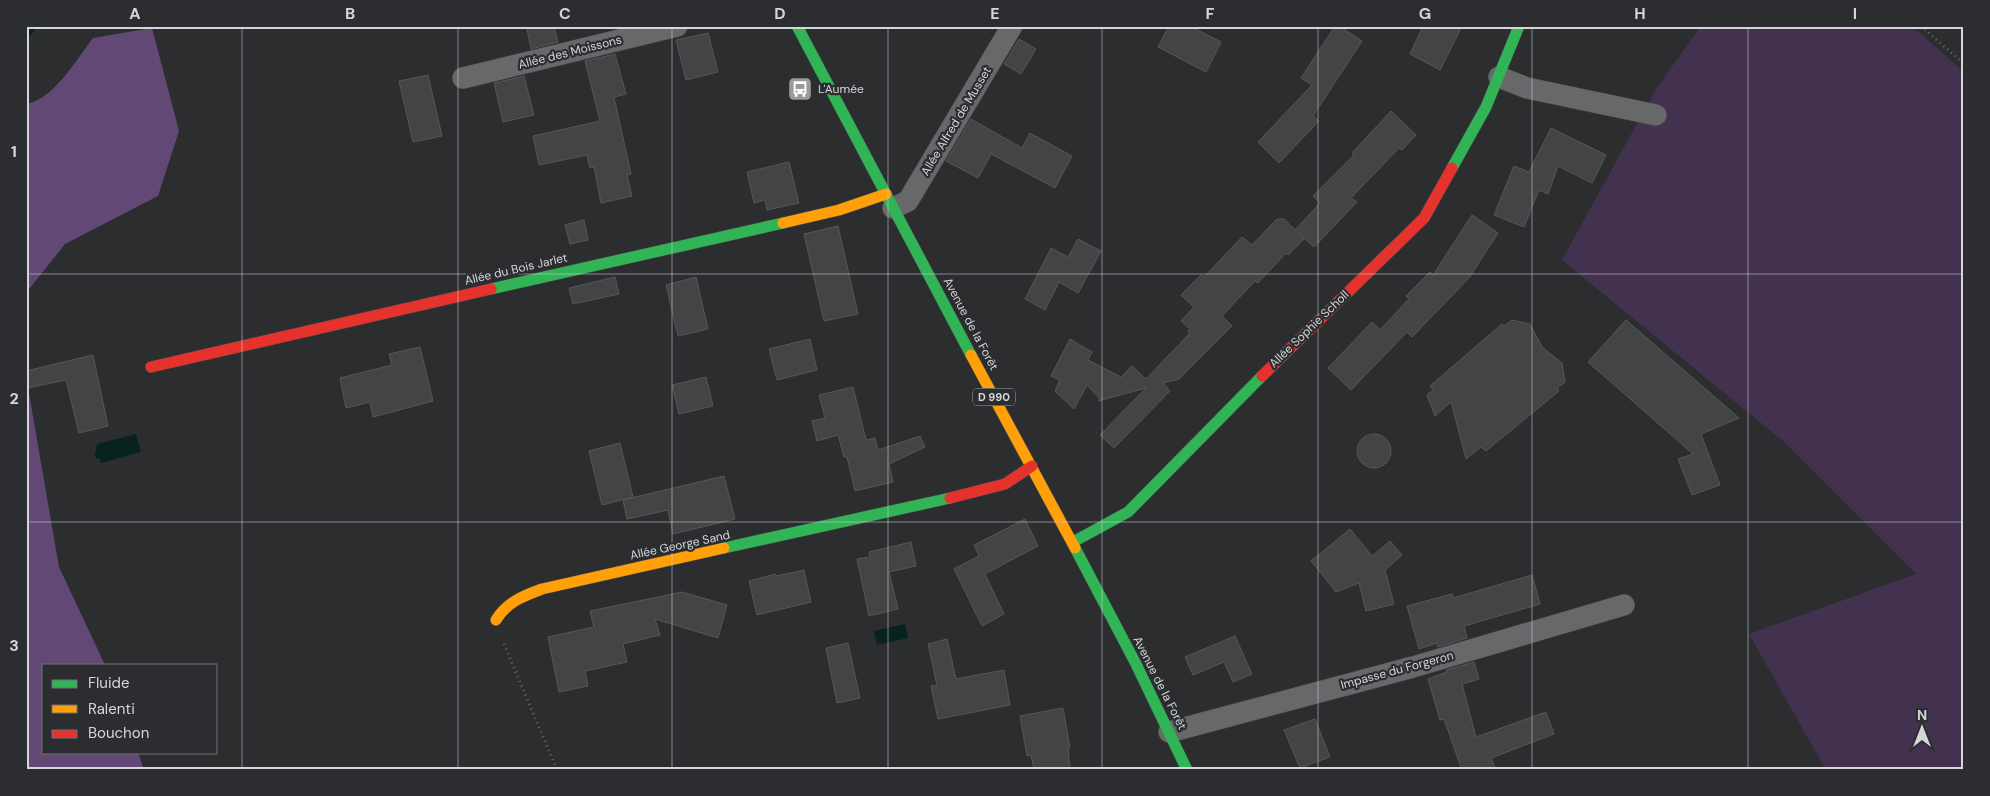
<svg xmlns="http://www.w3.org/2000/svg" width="1990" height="796" font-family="'DM Sans',sans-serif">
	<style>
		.green { fill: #43324f }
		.forest { fill: #624975 }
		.water { fill: #082220 }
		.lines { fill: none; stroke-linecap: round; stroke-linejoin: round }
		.stream { stroke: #082220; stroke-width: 8 }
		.building { fill: #434445; stroke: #555758 }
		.street-casing { stroke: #474849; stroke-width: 22 }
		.fast-casing { stroke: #474849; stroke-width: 12 }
		.slow-casing { stroke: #474849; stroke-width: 12 }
		.jam-casing { stroke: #474849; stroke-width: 12 }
		.path { stroke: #656667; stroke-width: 3; stroke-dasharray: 1 4; stroke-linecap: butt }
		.street { stroke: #67686a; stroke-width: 21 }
		.fast { stroke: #30b455; stroke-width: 11 }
		.slow { stroke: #ff9f0a; stroke-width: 11 }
		.jam { stroke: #e5322d; stroke-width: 11 }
		.grid { fill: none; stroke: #d4d6d7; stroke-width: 1; stroke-opacity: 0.55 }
		.labels { text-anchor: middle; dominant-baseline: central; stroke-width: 4.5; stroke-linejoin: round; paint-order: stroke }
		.shield { fill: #2b2d30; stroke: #a1a3a5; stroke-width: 1 }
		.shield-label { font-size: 11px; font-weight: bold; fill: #d4d6d7 }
		.street-label { font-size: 12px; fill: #d4d6d7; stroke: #2b2d30 }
		.poi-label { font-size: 12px; fill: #d4d6d7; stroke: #2b2d30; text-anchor: start }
		.neatline { fill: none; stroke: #d4d6d7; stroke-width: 2 }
		.grid-label { font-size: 16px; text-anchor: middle; font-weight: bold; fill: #d4d6d7 }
	</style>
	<rect width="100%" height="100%" fill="#2c2d2f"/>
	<path class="green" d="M1701,26H1912L1964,72V770H1826L1749,634L1916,574L1783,441L1562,260L1656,89Z"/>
	<g class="forest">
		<path d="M152,28L179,131L158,196L65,244L26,293V104C53,100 77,59 93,38Z"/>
		<path d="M26,376L59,567L105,665H44V752H138L144,770H26Z"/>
	</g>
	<g class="water">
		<path d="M136,434L141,452L101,463L100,459L96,458L95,455L97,444Z"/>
		<path d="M905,624L908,638L877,645L874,631Z"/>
	</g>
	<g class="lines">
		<path class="stream" d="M26,34L33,26"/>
	</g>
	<g class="building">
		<path d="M541,26H554L558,42L531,49L527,29Z"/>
		<path d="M1169,26H1190L1221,42L1206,72L1158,47Z"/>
		<path d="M1335,26H1339L1362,41L1313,116L1319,121L1279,163L1258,142L1312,85L1301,78Z"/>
		<path d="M1423,26H1462L1440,70L1410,54Z"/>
		<path d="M708,33L718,72L686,80L676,40Z"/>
		<path d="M1019,39L1036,49L1021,74L1004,64Z"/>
		<path d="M615,54L626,94L614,97L631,174L627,175L632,196L601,203L594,167L590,168L587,155L539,165L533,136L600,121L585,61Z"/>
		<path d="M428,75L442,136L413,142L399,81Z"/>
		<path d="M524,76L534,115L503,122L494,83Z"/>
		<path d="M1391,111L1416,135L1402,150L1399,148L1351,198L1357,202L1314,247L1300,234L1304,239L1288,255L1286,253L1258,283L1255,281L1222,316L1232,326L1179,379L1163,383L1170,391L1114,448L1100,435L1146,388L1098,401L1100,399L1087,385L1074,409L1055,391L1060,380L1051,376L1070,339L1092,352L1088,360L1121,377L1132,366L1146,379L1190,333L1188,331L1190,329L1181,321L1194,307L1181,295L1201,275L1204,277L1242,237L1252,245L1277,219H1284L1295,230L1320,203L1313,196L1354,155L1352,153Z"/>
		<path d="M971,119L1022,148L1030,133L1072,156L1055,188L991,154L978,178L946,161Z"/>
		<path d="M1551,128L1606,155L1592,183L1558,166L1548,194L1539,190L1524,227L1494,215L1514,166L1529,172Z"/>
		<path d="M789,162L799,203L767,210L765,200L754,203L747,172Z"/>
		<path d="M1472,215L1498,233L1469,278L1412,337L1407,332L1351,390L1328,368L1372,322L1380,330L1409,299L1406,296L1430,272L1433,275Z"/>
		<path d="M584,220L588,240L570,244L565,225Z"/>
		<path d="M838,226L858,314L824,321L804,234Z"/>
		<path d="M1078,239L1101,251L1078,293L1059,282L1045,310L1025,299L1051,248L1068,257Z"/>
		<path d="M615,277L619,294L573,304L569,288Z"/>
		<path d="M696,277L708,329L678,336L666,285Z"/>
		<path d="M1512,320L1530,324L1542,347L1562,363L1565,382L1557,388L1559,391L1486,451L1481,447L1466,459L1451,402L1435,416L1427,395L1433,390L1430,386L1502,324L1504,326Z"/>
		<path d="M1626,320L1739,418L1701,434L1720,485L1692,495L1678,459L1693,454L1588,362Z"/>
		<path d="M810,339L817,370L777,380L769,349Z"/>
		<path d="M420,347L433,401L373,417L370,402L346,408L340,378L392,365L389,354Z"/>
		<path d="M93,355L108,426L79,433L66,380L28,388L26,371Z"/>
		<path d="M706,377L713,406L679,414L672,385Z"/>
		<path d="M853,387L866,440L875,438L878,450L920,436L925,447L889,464L893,482L855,491L847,457H844L838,435L817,441L812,421L825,418L819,395Z"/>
		<circle cx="1374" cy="451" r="17"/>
		<path d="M620,443L633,497L602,505L589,451Z"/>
		<path d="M724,476L735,519L673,534L668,510L627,519L623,500Z"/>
		<path d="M1025,519L1038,546L985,574L1004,614L982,626L954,569L979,556L974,545Z"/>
		<path d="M1350,529L1372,556L1390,541L1402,555L1385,570L1394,604L1366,611L1359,583L1336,592L1311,561Z"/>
		<path d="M911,542L916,566L889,572L898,609L869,616L857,559L870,557L869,552Z"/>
		<path d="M804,570L811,602L757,615L749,581L776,574V576Z"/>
		<path d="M1532,575L1540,604L1464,626L1467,638L1438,647L1437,643L1419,649L1407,606L1452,594L1453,598Z"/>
		<path d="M682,592L727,605L718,638L655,619L660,635L623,644L627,662L585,671L588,686L559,692L548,637L594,627L590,611Z"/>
		<path d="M1235,636L1252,674L1233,682L1224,662L1193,675L1185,657Z"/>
		<path d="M947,639L956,679L1004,670L1010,705L938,719L931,686L937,685L928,644Z"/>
		<path d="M848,643L860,698L837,703L826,648Z"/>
		<path d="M1474,662L1479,679L1462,684L1476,737L1546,712L1554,734L1491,758L1496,770H1462L1444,719L1440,720L1428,679L1447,672L1446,670Z"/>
		<path d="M1063,708L1070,748H1068L1070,770H1034L1031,755L1027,756L1020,716Z"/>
		<path d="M1315,719L1330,757L1300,768L1284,730Z"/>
	</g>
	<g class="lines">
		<defs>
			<g id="street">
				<path d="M1499,77L1527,88L1656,115"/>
				<path d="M463,78L677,26"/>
				<path d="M893,208L908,201L1012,26"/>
				<path d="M1169,732L1413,667L1624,605"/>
			</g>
			<g id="fast">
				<path d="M797,26L971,355"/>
				<path d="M1452,168L1486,107L1519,26"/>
				<path d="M491,289L783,223"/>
				<path d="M1073,542L1128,512L1262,376"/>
				<path d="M724,548L950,498"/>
				<path d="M1075,548L1136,664L1187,770"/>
			</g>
			<g id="slow">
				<path d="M783,223L839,210L886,194"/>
				<path d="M971,355L1075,548"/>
				<path d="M496,620C507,602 523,596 542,589L724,548"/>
			</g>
			<g id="jam">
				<path d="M151,367L491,289"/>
				<path d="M1262,376L1424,218L1452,168"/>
				<path d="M950,498L1005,484L1032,466"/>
			</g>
		</defs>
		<use href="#street" class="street-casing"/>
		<use href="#fast" class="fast-casing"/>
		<use href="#slow" class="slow-casing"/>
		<use href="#jam" class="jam-casing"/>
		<g class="path">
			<path d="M1921,26L1964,64"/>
			<path d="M504,644L557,770"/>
		</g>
		<use href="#street" class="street"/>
		<use href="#fast" class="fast"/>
		<use href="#slow" class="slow"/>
		<use href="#jam" class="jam"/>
	</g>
	<path class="grid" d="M242,26V770M458,26V770M672,26V770M888,26V770M1102,26V770M1318,26V770M1532,26V770M1748,26V770M26,274H1964M26,522H1964"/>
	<defs>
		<symbol id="bus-square" viewBox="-11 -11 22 22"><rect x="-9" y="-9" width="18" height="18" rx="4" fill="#999b9c" stroke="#2b2d30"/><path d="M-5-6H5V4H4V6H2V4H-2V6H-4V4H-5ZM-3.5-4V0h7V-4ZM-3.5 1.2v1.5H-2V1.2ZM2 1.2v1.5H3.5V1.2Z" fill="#fff"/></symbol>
	</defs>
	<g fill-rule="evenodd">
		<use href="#bus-square" x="786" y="75" width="28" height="28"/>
	</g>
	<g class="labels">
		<rect class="shield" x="973" y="388.5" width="42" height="17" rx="4"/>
		<g class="shield-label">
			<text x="994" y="397">D 990</text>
		</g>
		<g class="street-label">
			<text transform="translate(570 52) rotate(-14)">Allée des Moissons</text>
			<text transform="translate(956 121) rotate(-59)">Allée Alfred de Musset</text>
			<text transform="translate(516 269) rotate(-13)">Allée du Bois Jarlet</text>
			<text transform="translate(971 324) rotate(62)">Avenue de la Forêt</text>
			<text transform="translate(1309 329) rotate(-44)">Allée Sophie Scholl</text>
			<text transform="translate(680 545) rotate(-12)">Allée George Sand</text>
			<text transform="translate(1397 670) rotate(-15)">Impasse du Forgeron</text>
			<text transform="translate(1160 683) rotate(63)">Avenue de la Forêt</text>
		</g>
		<g class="poi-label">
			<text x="818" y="89">L'Aumée</text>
		</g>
	</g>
	<rect width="1990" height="796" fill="none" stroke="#2b2d30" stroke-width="55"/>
	<rect x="42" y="664" width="175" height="90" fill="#2b2d30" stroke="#6f7173"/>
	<rect x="52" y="680" width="25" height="8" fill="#30b455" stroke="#6f7173"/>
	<text x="88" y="688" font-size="15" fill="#d4d6d7">Fluide</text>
	<rect x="52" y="705" width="25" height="8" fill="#ff9f0a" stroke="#6f7173"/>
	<text x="88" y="714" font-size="15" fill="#d4d6d7">Ralenti</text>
	<rect x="52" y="730" width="25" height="8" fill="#e5322d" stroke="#6f7173"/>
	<text x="88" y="738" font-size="15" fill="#d4d6d7">Bouchon</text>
	<g transform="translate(1922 728)" stroke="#2b2d30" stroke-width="4" paint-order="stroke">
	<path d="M0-4L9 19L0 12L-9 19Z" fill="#d4d6d7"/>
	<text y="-8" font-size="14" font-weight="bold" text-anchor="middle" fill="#d4d6d7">N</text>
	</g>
	<rect x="28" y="28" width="1934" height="740" class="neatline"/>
	<g class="grid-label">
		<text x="135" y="19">A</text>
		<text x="350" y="19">B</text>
		<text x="565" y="19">C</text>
		<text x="780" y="19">D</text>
		<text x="995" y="19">E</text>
		<text x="1210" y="19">F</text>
		<text x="1425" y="19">G</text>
		<text x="1640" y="19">H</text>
		<text x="1855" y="19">I</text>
		<text x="14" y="157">1</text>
		<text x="14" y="404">2</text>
		<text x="14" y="651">3</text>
	</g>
</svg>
